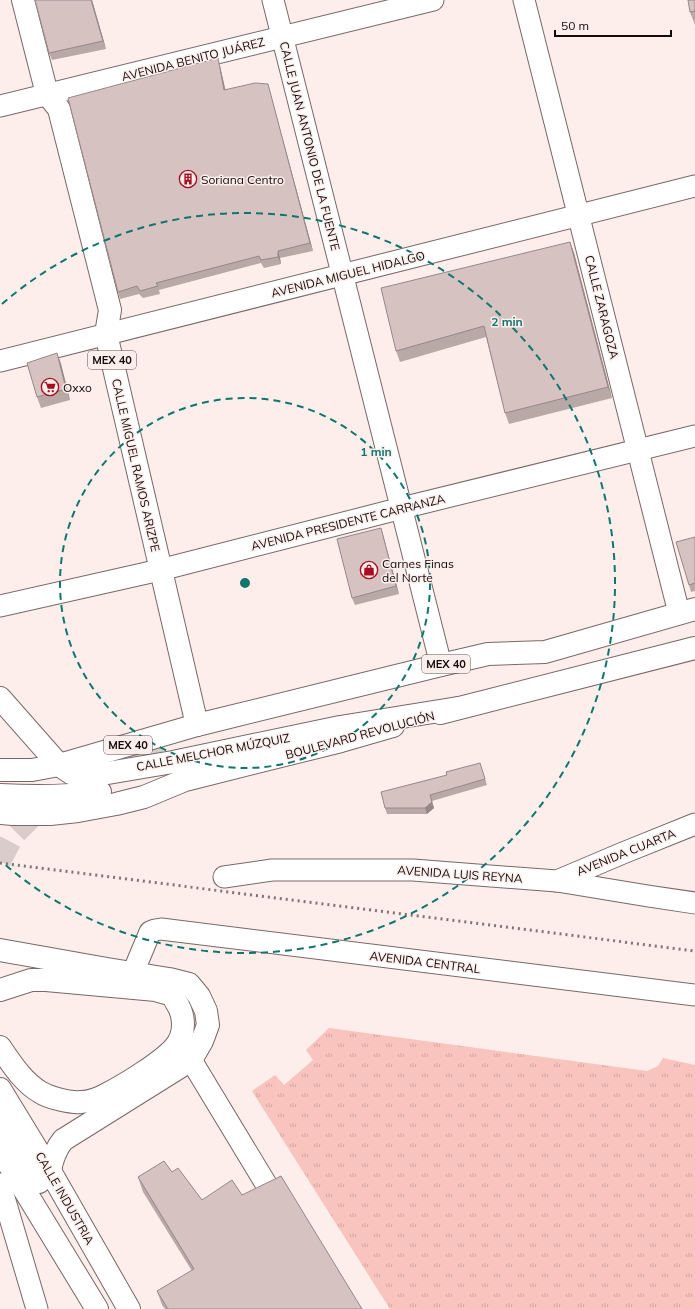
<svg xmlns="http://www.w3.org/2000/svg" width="695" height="1309" font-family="Mulish,sans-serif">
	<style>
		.park { fill: url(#park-tufts) }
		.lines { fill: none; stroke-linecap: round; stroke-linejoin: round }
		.major-tunnel { stroke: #d9ccca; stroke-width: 22; stroke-dasharray: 22 11; stroke-linecap: butt }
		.minor-casing { stroke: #796867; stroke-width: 23 }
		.major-casing { stroke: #796867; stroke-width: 24 }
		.highway-casing { stroke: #796867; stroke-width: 24 }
		.minor { stroke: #fff; stroke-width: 21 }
		.major { stroke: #fff; stroke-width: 22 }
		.highway { stroke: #fff; stroke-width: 22 }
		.rail { stroke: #7f7574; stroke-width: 3; stroke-dasharray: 2 4; stroke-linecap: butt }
		.wall { fill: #b8a8a6 }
		.shaded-wall { fill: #968887 }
		.building { fill: #d6c3c1; stroke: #968887 }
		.ring { fill: none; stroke: #0f766e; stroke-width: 2; stroke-dasharray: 7 5 }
		.labels { text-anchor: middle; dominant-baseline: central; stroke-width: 3; stroke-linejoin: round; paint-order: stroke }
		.shield { fill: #fdeeec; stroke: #574e4e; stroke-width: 1 }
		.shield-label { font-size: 11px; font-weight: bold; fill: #100a0a }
		.street-label { font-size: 12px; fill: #100a0a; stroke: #fdeeec }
		.poi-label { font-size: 12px; fill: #100a0a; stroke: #fdeeec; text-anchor: start }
		.centre { fill: #0f766e; stroke: #fdeeec; stroke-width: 2 }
		.ring-label { font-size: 12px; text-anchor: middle; font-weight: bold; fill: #0f766e; stroke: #fdeeec; stroke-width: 3; stroke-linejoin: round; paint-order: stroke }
	</style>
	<defs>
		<pattern id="park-tufts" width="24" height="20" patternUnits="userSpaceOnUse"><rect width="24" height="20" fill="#f9c3be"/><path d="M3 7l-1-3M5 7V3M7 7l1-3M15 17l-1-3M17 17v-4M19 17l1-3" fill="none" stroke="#d4a6a2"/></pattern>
	</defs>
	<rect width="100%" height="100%" fill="#fdeeec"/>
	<path class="park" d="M329,1028L647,1071L658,1066L663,1058L695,1065V1309H390L252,1091L275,1075L284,1085L313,1060L306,1050Z"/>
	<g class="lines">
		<g class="major-tunnel">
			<path d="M122,768L162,749"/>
			<path d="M0,861L14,835L35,814L47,807"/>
		</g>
		<defs>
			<g id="minor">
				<path d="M273,0L441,665"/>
				<path d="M524,0L679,613"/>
				<path d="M0,106L433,0"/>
				<path d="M0,361L695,186"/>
				<path d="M0,606L160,570L402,508L695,436"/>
				<path d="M224,877L272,870H413L557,881L648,896L695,903"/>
				<path d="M557,881L623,853L695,824"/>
				<path d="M127,987L150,932L155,930L161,929L695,995"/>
				<path d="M191,1060L266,1184"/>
				<path d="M0,1184L37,1309"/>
			</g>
			<g id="major">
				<path d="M440,713L695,648"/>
				<path d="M0,770H32L59,765L197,725L441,665L488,654L545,652L695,609"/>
				<path d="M0,795C35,797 66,797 100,792"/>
				<path d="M0,813L13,814H50L78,811L116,804L144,797L185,780L341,741L393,726"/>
				<path d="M0,950L107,969L169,979L189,984L199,996L206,1011L208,1025L202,1041L191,1060L63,1140C55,1150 52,1159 50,1171"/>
				<path d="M0,990L31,980H46L156,990C160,992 169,993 173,996C174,998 175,1000 176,1002C185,1015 186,1034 175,1047C162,1062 125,1085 107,1094C100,1098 89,1102 81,1102C71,1103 49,1098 40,1092C23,1082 11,1063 0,1047"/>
				<path d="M0,1089L50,1171L129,1309"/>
				<path d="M0,1120L39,1182"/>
				<path d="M0,1150L97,1309"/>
			</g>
			<g id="highway">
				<path d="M23,0L47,94L59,109L110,310L106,334L197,725"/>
				<path d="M0,698L59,765L71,773L79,775H96L173,762L340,727L458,708"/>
			</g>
		</defs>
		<use href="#minor" class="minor-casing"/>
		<use href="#major" class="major-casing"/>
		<use href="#highway" class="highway-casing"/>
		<use href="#minor" class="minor"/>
		<use href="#major" class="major"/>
		<use href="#highway" class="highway"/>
		<path class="rail" d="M0,863L695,951"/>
	</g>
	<g class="wall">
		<path d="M92,0L106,49L52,60L49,53Z"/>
		<path d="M695,0V25L690,12Z"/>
		<path d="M220,66L225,89L270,92L313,251L280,258L281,264L264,268L261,263L159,290L160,294L143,298L139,294L120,299L118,292Z"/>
		<path d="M570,242L574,253L612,398L509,424L505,413L486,337L400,362L396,351Z"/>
		<path d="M57,353L61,364L70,400L41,408L37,397Z"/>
		<path d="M383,535L399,594L355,605L352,598Z"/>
		<path d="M695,537V591L691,592L689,585Z"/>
		<path d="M482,769L487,785L432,801L434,808L427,814H387L385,808Z"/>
		<path d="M172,1172L202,1200L242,1195L362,1309H165L162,1305L157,1291L192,1271L143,1192L138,1177Z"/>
	</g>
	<g class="shaded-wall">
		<path d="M91,0H92L106,49L103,41Z"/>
		<path d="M218,58L220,66L227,97L224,90Z"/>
		<path d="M268,84L270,92L313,251L310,243Z"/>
		<path d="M570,242L574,253L612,398L608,387Z"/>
		<path d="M278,251L280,258L281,264L278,257Z"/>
		<path d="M57,353L61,364L70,400L66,389Z"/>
		<path d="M381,528L383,535L399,594L396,586Z"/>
		<path d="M430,795L434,808L427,814L425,808Z"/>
	</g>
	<g class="building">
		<path d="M35,0H91L103,41L49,53Z"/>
		<path d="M688,0H695V11L690,12Z"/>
		<path d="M218,58L224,90L255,83L268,84L310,243L278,251V257L261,260L259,256L156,283L158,286L140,291L137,286L118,292L68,98Z"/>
		<path d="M570,242L608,387L505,413L484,326L396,351L381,288Z"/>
		<path d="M57,353L66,389L37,397L27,363Z"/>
		<path d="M381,528L396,586L352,598L337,539Z"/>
		<path d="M695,537V583L689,585L676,542Z"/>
		<path d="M480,763L485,779L430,795L432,802L425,808H385L381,792L447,775L446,772Z"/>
		<path d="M164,1161L172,1172L178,1168L202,1200L232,1180L242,1195L281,1176L362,1309H168L157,1291L194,1269L138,1177Z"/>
	</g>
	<g class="ring">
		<circle cx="245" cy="583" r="185"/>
		<path d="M2 304A370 370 0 1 1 2 862"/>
	</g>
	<defs>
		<symbol id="building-ring" viewBox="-11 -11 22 22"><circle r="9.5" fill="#fdeeec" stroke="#a60d1e" stroke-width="1.5"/><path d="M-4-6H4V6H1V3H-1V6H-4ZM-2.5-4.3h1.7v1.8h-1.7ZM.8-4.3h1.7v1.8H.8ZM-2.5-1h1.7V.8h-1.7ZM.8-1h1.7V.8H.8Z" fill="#a60d1e"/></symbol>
		<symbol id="supermarket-ring" viewBox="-11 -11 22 22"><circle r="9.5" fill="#fdeeec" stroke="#a60d1e" stroke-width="1.5"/><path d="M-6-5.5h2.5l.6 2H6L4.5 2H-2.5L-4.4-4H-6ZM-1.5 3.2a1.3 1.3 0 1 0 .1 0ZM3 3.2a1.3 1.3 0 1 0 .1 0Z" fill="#a60d1e"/></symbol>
		<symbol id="shop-ring" viewBox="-11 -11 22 22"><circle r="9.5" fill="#fdeeec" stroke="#a60d1e" stroke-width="1.5"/><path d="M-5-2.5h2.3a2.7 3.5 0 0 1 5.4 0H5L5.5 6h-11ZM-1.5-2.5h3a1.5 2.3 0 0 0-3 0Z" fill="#a60d1e"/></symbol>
	</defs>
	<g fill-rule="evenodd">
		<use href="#building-ring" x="178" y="169" width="20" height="20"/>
		<use href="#supermarket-ring" x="40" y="377" width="20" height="20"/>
		<use href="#shop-ring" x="359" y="560" width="20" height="20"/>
	</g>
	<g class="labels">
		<g class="shield">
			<rect x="88" y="351" width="48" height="18" rx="3"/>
			<rect x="422" y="655" width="48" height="18" rx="3"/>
			<rect x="104" y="736" width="48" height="18" rx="3"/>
		</g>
		<g class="shield-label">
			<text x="112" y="360">MEX 40</text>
			<text x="446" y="664">MEX 40</text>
			<text x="128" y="745">MEX 40</text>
		</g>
		<g class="street-label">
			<text transform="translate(193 59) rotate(-14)">AVENIDA BENITO JUÁREZ</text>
			<text transform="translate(310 146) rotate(76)">CALLE JUAN ANTONIO DE LA FUENTE</text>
			<text transform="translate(348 274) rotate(-14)">AVENIDA MIGUEL HIDALGO</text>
			<text transform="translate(602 307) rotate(76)">CALLE ZARAGOZA</text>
			<text transform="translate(136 465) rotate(77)">CALLE MIGUEL RAMOS ARIZPE</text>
			<text transform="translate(348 522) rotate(-14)">AVENIDA PRESIDENTE CARRANZA</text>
			<text transform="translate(360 735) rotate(-15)">BOULEVARD REVOLUCIÓN</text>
			<text transform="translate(213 752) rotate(-11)">CALLE MELCHOR MÚZQUIZ</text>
			<text transform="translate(626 852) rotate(-22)">AVENIDA CUARTA</text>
			<text transform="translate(460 874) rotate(4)">AVENIDA LUIS REYNA</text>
			<text transform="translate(425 962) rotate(7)">AVENIDA CENTRAL</text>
			<text transform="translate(65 1198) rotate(60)">CALLE INDUSTRIA</text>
		</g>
		<g class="poi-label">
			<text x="201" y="179">Soriana Centro</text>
			<text x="63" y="387">Oxxo</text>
			<text x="382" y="563">Carnes Finas<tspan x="382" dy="14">del Norte</tspan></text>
		</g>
	</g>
	<circle cx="245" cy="583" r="6" class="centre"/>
	<g class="ring-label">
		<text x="507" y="326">2 min</text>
		<text x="376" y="456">1 min</text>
	</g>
	<path d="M555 30v6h116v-6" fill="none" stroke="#100a0a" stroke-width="2"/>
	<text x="561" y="30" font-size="12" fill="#100a0a" stroke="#fdeeec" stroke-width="3" paint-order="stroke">50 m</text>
</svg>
